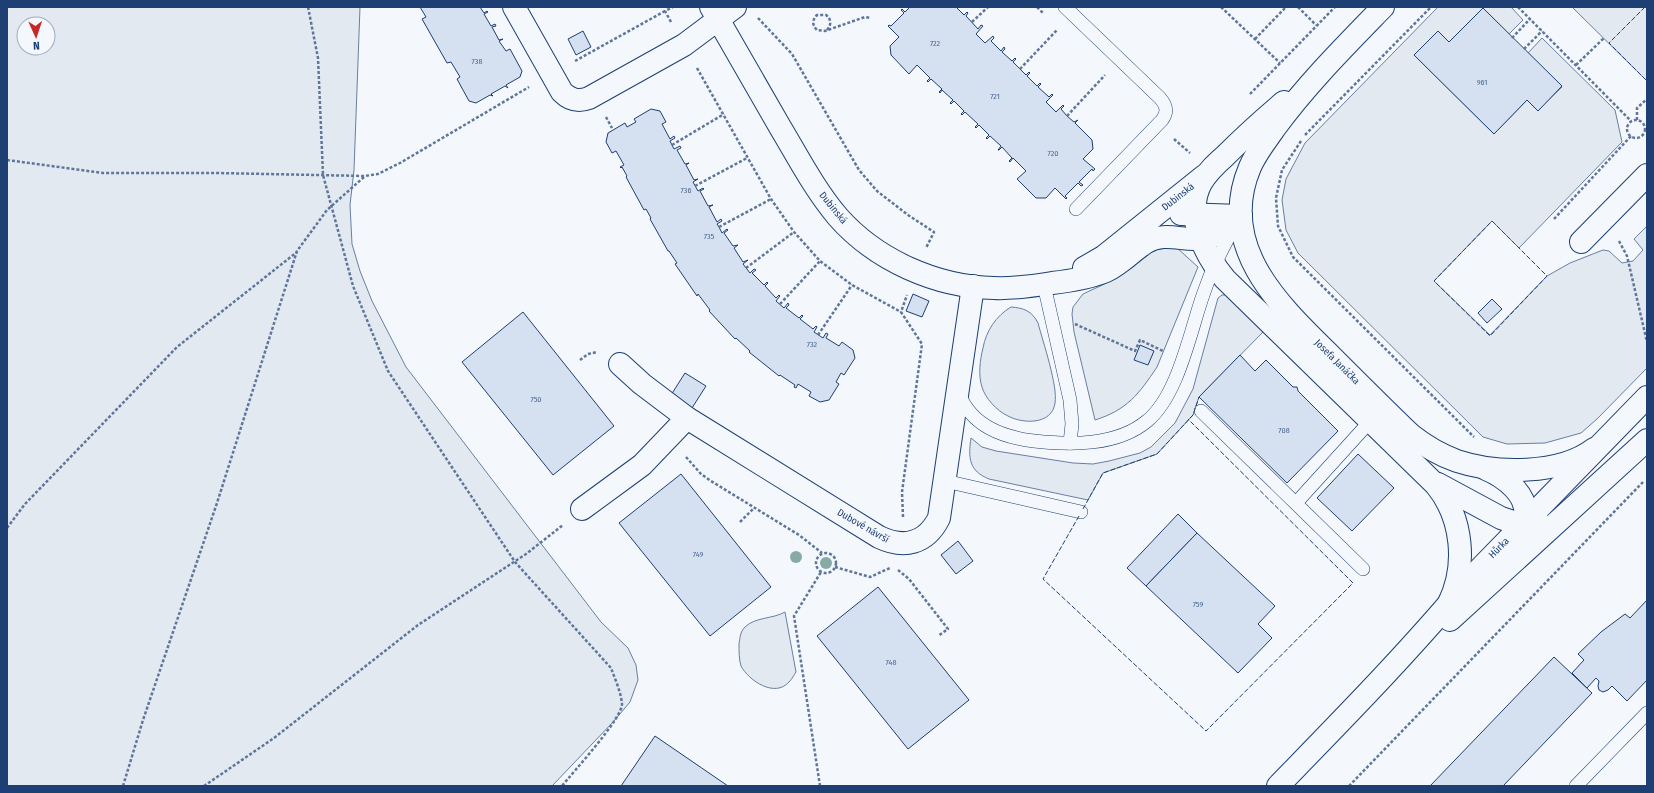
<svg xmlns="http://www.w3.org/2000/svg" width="1654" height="793" font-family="'Fira Sans Condensed',sans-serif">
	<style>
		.green { fill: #e3e9f0; stroke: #687fa3; fill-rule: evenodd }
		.building { fill: #d5e0f0; stroke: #1d3f73 }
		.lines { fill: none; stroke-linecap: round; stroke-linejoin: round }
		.service-casing { stroke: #1d3f73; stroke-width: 14 }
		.minor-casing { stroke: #1d3f73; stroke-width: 24 }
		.primary-casing { stroke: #1d3f73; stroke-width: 24 }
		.path { stroke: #5e769c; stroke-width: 2.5; stroke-dasharray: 3 2; stroke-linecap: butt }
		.service { stroke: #f4f7fb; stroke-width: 13 }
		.minor { stroke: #f4f7fb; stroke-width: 22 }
		.primary { stroke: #f4f7fb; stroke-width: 22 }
		.fence { stroke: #1d3f73; stroke-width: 1; stroke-dasharray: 5 2; stroke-linecap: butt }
		.tree { fill: #86aba6 }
		.labels { text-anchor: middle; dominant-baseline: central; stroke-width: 3; stroke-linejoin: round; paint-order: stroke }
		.number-label { font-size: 8px; fill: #4b6792 }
		.street-label { font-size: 10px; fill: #1d3f73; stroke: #f4f7fb }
	</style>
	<rect width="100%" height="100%" fill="#f4f7fb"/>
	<g class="green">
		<path d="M7,7H360L354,170L350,205L352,244L360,271L372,301L406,367L601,622L628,648L636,665L638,680L630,702L614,721L552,786H7ZM24,24H48V48H24Z"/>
		<path d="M1438,7H1511L1523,20L1509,34L1483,8L1449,42L1438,31L1414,55L1494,134L1527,100L1538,110L1562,87L1528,53L1542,38L1615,110L1622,142L1519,248L1492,221L1434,281L1490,335L1547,276L1570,263L1603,250L1609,251L1622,263L1633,261L1643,250L1634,239L1647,226V368L1597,419L1581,433L1545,443L1507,444L1483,437L1298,253L1286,230L1282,200L1286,179L1305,143Z"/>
		<path d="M1572,7H1647V81Z"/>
		<path d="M1162,247H1176L1198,267L1157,367C1139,394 1127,410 1095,420L1074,332L1072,314L1073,307L1083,294L1111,281L1133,267L1153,251Z"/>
		<path d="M1222,295H1225L1264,331L1199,397L1193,415L1157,454L1103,473L1088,500L989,479C969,471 968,458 971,438L982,447L996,451L1073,463L1093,464L1109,461L1140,453L1151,447L1175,423L1193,389L1218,298Z"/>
		<path d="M1011,307C1024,308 1032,311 1038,323C1043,342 1058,386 1055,403C1052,425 1023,424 1008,416C997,411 985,398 982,387C978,375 980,360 983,348C986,331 996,316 1011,307Z"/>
		<path d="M785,612L796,672C794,675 792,679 789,682C775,698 749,681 741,666C739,660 739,651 739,644C740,638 740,632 745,627C755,617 773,619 785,612Z"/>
	</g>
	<g class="building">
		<path d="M420,7H480L484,13L487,11L488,12L484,14L491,26L495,24L496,26L492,27L499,40L503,39L499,41L506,51L510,49L522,71L520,77L506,85L508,88L505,86L491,94L493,96L490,95L476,103L469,101L457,79L460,77L451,62L447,63L422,19L426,17Z"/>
		<path d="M910,7H956L964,15L967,12L968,13L966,16L978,29L981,25L983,26L976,34L985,43L993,36L994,38L991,41L1001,51L1004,47L1005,49L1002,52L1012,61L1015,58L1016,59L1013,62L1026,75L1029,72L1030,73L1027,76L1037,86L1040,83L1041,84L1038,87L1049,97L1052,94L1053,95L1046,102L1056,112L1063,105L1064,106L1061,109L1067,116L1074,122L1078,120L1075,123L1092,140L1093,149L1083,159L1095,169L1093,171L1092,169L1079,182L1083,185L1081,186L1078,183L1065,196L1067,198L1066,199L1055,188L1046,198H1036L1017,179L1026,171L1013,158L1010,162L1009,161L1012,158L1002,147L999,150H998L1001,146L990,136L987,139L986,138L989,135L979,125L976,128L975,127L978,124L965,112L962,115L961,114L964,111L954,101L951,104L950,103L953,100L942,90L940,93L939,92L942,89L931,79L928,82L927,81L930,78L917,65L909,74L891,55L890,46L899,37L888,26L889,25L891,26L904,13L901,10L902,9L905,12Z"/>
		<path d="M1483,8L1562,86L1538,111L1527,100L1494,134L1414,55L1438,31L1449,42Z"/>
		<path d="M583,31L591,47L576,55L568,39Z"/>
		<path d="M651,109L660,111L666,122L662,124L670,139L674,136L675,138L670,141L674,149L680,146L681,148L677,150L685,164L689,163L686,165L694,180L698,179L693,182L698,191L703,188L704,189L700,191L708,206L713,205L709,207L717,222L721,219L722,221L717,224L719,227L722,233L727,229L728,230L724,233L733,246L738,245L734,248L743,262L748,260L743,264L750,273L754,269L756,270L752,273L764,285L767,282L768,283L765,286L776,298L779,295L780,296L776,301L784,308L788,303L789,305L786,308L799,318L802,315L803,316L800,319L813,329L816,326L817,327L814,332L823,338L826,333L828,334L826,338L839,346L842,342L853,350L855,358L844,375L841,373L836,382L839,384L829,400L820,402L809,396L811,392L798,384L796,388L794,387L795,385L780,375L779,376L749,352L750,351L736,338L735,339L709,311L710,310L698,294L697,296L675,264L677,263L669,251H668L650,219L651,218L646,209L644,210L626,177L627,176L622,167L621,168L620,167L624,165L616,151L612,153L606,142L608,133L625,123L627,127L636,122L634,119Z"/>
		<path d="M913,294L929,301L922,317L906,311Z"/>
		<path d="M1492,299L1502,309L1487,323L1478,313Z"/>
		<path d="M523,312L614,426L553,475L462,362Z"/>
		<path d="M1140,345L1154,351L1148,365L1134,360Z"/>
		<path d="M1240,355L1255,371L1266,360L1293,387H1297L1298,391L1338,431L1287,483L1199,397Z"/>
		<path d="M685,373L706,386L692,408L671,395Z"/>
		<path d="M1358,454L1394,488L1352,531L1317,498Z"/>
		<path d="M681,474L771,587L710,636L619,523Z"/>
		<path d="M1178,514L1197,533L1146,586L1127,568Z"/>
		<path d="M1197,533L1275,606L1258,624L1272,638L1238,673L1146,586Z"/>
		<path d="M958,541L973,561L956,574L941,555Z"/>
		<path d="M878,587L969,700L908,749L817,636Z"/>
		<path d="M1647,600V680L1627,701L1612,686L1608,690L1603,692L1599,690L1598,686L1599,681L1596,678L1587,688L1572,673L1584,660L1578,654L1601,632L1625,614L1630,618Z"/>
		<path d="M1554,657L1592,693L1503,786H1430Z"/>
		<path d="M655,736L728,786H621Z"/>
	</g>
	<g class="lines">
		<defs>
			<g id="service">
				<path d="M1065,7L1160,98C1167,106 1168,112 1162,120L1076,209"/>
				<path d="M1044,285L1070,400L1072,424L1070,443"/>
				<path d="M959,394C972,426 1002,437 1034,441C1071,445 1117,446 1147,421C1178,396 1190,332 1203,295C1211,271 1222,248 1235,226"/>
				<path d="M1201,411L1363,569"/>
				<path d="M945,481L1081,512"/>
				<path d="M1296,503L1374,417"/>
				<path d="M1576,786L1647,713"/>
			</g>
			<g id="minor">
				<path d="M514,7L562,92C570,100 578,102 589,98L684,45L735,7"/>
				<path d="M711,7C734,47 757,87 780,127C798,157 815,190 838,217C876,260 936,287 994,288C1013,289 1033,286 1052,283C1070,281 1089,278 1106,271C1121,264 1131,252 1145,243C1166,230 1185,243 1206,238C1219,235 1231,225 1241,216"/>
				<path d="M1383,7C1345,46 1306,85 1274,129C1266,141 1256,153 1250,167C1216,247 1280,306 1331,356C1358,383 1384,409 1411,435C1425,446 1440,455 1457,461C1496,474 1560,475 1594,449"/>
				<path d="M1284,102C1264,119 1244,137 1225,156C1216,164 1207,172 1201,183C1184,214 1205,255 1225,279L1436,485C1463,518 1467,566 1449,603"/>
				<path d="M1181,214L1241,216"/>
				<path d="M1581,242L1647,175"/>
				<path d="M1084,268L1103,257L1204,176"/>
				<path d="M620,364L642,384L687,418L879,537C904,549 926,544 939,518L973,286"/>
				<path d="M1486,469C1505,477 1529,495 1525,518C1524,524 1521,530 1519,536"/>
				<path d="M1438,484L1501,518L1513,522L1540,524"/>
				<path d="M582,509L642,465L687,418"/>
			</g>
			<g id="primary">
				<path d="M1450,620L1647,440"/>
				<path d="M1278,786C1343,719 1409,652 1469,580L1647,397"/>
			</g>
		</defs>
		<use href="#service" class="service-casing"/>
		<use href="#minor" class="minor-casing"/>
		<use href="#primary" class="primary-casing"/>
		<g class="path">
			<path d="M308,7L318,58L323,175L353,286L388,371L515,562L611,668C615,679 621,692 622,704C622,719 573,772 562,786"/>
			<path d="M1037,7L1044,14"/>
			<path d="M1221,7L1280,63"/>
			<path d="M1298,7L1316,25"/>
			<path d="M1518,7L1631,121"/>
			<path d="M758,18L792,54L859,170L877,191L908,215L934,232L926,248"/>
			<path d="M671,22L665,11L673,7"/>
			<path d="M972,22L988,7"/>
			<path d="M827,30C832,24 831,19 826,15H817C812,20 812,25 817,30L825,31L865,17L871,18"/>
			<path d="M1512,38L1530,19"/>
			<path d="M1255,39L1286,7"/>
			<path d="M1524,49L1542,31"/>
			<path d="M575,61L665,11"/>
			<path d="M1576,65L1604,38"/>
			<path d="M697,68L771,199L794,232L820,261L852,285L901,312"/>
			<path d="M1020,69L1057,30"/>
			<path d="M1250,94L1335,7"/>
			<path d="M1067,116L1105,75"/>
			<path d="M606,117L612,128"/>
			<path d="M1637,120V108L1647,99"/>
			<circle cx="1636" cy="129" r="9"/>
			<path d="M1305,135L1431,7"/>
			<path d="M1174,139L1190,153"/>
			<path d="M1301,141L1282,170L1276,198L1278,226L1293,257L1474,437"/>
			<path d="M672,145L724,114"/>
			<path d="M7,160L103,173H216L365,176L378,174L400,163L529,87"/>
			<path d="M695,186L747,158"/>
			<path d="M1554,219L1631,136"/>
			<path d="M719,227L771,199"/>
			<path d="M1619,241L1627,256L1647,342"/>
			<path d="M746,268L794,232"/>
			<path d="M780,304L820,261"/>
			<path d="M1075,324L1135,351L1140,340L1163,351"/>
			<path d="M818,335L852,285"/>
			<path d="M580,360L588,354L597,352"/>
			<path d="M686,457L701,474L711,481L799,535L822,553"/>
			<path d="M903,517L902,492L922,344L901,312L907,295"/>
			<path d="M740,522L754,508"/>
			<path d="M7,528L25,504L177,347L297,252"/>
			<circle cx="826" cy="563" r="10"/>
			<path d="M835,567L870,577L890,568"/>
			<path d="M898,570L909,579L948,629L938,636"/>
			<path d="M123,786L143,720L217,503L297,251L327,210L364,177"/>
			<path d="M204,786L274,738L418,625L526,554L563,525"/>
			<path d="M820,786L794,616L821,572"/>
			<path d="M1349,786L1643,482"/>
		</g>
		<use href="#service" class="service"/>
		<use href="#minor" class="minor"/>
		<use href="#primary" class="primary"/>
		<g class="fence">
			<path d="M1645,7L1609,43L1647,81"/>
			<path d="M1492,221L1547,276L1490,336L1434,281Z"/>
			<path d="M1083,509L1103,473L1157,454L1193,415L1199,397"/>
			<path d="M1079,516L1043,579L1206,731L1353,583L1188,419"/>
		</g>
	</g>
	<g class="tree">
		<circle cx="796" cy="557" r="6"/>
		<circle cx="826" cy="563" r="6"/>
	</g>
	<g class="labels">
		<g class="number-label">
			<text x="935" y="43">722</text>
			<text x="477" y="61">738</text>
			<text x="1482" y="82">961</text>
			<text x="995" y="96">721</text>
			<text x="1053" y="153">720</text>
			<text x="686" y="190">736</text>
			<text x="709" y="236">735</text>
			<text x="812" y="344">732</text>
			<text x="536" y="399">750</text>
			<text x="1284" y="430">708</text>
			<text x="698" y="554">749</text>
			<text x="1198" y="604">759</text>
			<text x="891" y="662">748</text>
		</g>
		<g class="street-label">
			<text transform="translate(1178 197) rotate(-38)">Dubinská</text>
			<text transform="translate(833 208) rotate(51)">Dubinská</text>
			<text transform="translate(1337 362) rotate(45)">Josefa Janáčka</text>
			<text transform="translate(863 526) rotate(30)">Dubové návrší</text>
			<text transform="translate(1499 548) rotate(-46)">Hůrka</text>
		</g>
	</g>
	<rect width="1654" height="793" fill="none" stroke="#1d3f73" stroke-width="16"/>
	<g transform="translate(36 36) rotate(177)"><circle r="19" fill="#f4f7fb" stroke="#9eadc5"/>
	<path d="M0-3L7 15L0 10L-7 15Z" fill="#c62828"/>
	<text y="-6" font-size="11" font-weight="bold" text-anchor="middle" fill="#1d3f73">N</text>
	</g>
</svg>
